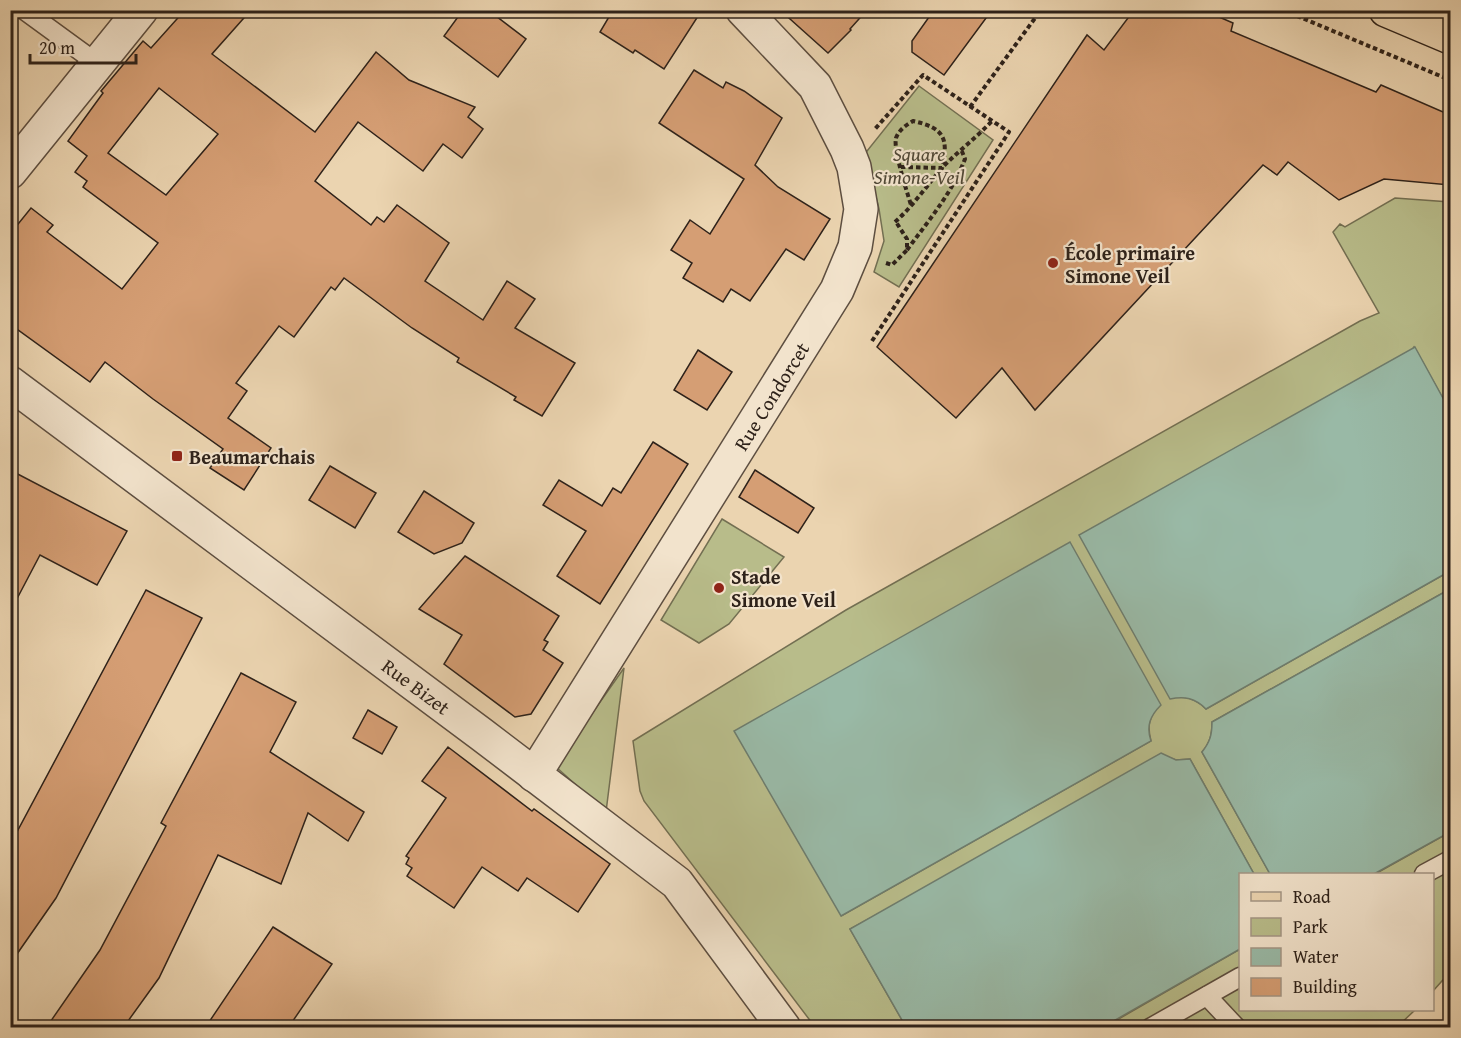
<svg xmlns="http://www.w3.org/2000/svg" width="1461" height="1038" font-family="'Gentium Book Plus',serif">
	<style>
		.green { fill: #b8bc8a; stroke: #736f52; stroke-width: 1.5; fill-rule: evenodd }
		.water { fill: #99b9a6; stroke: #6e7d6e; stroke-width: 1.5 }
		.building { fill: #d59e74; stroke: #2e221a; stroke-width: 1.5; fill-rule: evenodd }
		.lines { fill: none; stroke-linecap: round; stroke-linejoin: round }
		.service-casing { stroke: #5d4e40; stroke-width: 21 }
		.minor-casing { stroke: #5d4e40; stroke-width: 36 }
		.primary-casing { stroke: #2e221a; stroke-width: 36 }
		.path { stroke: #2e221a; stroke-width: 4; stroke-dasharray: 4.5 3; stroke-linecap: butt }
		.service { stroke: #f2e3cc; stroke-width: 18 }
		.minor { stroke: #f2e3cc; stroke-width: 33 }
		.primary { stroke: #ebd4b0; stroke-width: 33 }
		.poi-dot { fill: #8f2418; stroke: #f2e3cc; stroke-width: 2 }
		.labels { text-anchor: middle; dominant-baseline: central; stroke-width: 4.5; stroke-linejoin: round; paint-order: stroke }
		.park-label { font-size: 20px; font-style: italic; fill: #504836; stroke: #f2e3cc }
		.poi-label { font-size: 20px; font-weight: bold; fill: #2e221a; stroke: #f2e3cc; text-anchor: start }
		.street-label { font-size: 20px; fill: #2e221a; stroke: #f2e3cc }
	</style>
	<rect width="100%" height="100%" fill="#ebd4b0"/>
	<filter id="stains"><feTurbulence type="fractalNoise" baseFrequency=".00333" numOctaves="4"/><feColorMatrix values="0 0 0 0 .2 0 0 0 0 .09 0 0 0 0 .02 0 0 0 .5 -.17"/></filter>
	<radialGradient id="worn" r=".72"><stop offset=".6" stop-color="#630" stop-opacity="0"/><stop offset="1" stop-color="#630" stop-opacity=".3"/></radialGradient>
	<g class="green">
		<path d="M919,86L993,140L899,287L874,272L884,241L879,209L869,169L863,156Z"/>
		<path d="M1395,198L1450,202V411L1414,347L1182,697C1192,698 1199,701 1206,709L1450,571V589L1212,722C1212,735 1210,742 1202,752L1270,874H1254L1190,759L1176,760L1168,757L850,929L906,1027H815L644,801L640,791L633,741L846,610L1360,321L1379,313L1333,232L1340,224L1345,227ZM1154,712C1148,722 1148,729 1151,741L841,916Z"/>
		<path d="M722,519L784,557L729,624L699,643L661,620Z"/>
		<path d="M624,668L606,812L555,766Z"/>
		<path d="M1450,832V972L1433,991L1432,874H1375Z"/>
		<path d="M1240,949V1010H1415L1397,1027L1103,1028Z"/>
	</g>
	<g class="water">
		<path d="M1415,347L1450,411V571L1206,709C1195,698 1185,696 1170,699L1079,535Z"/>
		<path d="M1070,542L1161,705C1150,716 1146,726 1151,741L841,916L734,731Z"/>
		<path d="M1450,589V832L1374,874H1270L1202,752C1210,742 1212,735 1212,722Z"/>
		<path d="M1161,753L1176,760L1190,759L1254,874H1240V949L1103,1027H906L850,929Z"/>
	</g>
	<g class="building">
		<path d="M185,10H251L212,54L315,132L376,52L409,80L475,107L468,117L483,129L462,158L443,144L423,171L358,122L315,181L371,225L377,217L384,222L397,205L449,243L425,281L483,320L507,281L535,299L515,328L575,363L542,416L514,400L516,397L457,362L459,358L412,328L344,278L335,290L331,287L294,337L279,326L236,383L247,391L228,418L271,448L244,490L210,468L223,449L153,399L105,362L90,382L10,324V234L31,208L53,225L47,232L122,289L158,243L83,187L87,181L75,172L87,156L68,141L103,93L101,91L143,41L151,48ZM159,88L218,134L166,195L108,153Z"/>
		<path d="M463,10H488L526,39L498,77L444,36Z"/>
		<path d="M613,10H702L664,69L635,50L633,53L600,32Z"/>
		<path d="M780,10H867L850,29L851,30L828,53Z"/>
		<path d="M934,10H992L944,75L912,52V41Z"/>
		<path d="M1134,10H1203L1233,23L1231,31L1376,92L1381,85L1450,115V185L1384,179L1339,200L1288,162L1277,175L1263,165L1035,410L1002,368L956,418L877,347L1087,35L1104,50Z"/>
		<path d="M694,70L723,88L726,82L744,91L782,118L755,165L778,187L830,219L804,260L786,249L750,301L731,289L723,302L683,278L692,263L671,250L690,220L710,234L744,179L659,123Z"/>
		<path d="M698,350L732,372L707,410L674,390Z"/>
		<path d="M653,442L688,464L600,604L557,576L586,531L543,505L559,480L602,506L613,488L621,493Z"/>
		<path d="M330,466L376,493L355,528L309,500Z"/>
		<path d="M10,470L127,531L97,585L40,555L10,612Z"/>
		<path d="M755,470L814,508L798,533L739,497Z"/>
		<path d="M424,491L474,523L462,543L434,554L398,532Z"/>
		<path d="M465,556L559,616L544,640L548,642L543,650L563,663L531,714L515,717L444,664L462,635L419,609Z"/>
		<path d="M146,590L202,618L56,898L10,964V845Z"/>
		<path d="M241,673L296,702L270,752L364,812L348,841L308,813L281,884L218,855L159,978L123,1028H46L100,950L166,826L161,823Z"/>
		<path d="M368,710L397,727L382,754L353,738Z"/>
		<path d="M448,747L532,811L534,809L610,864L578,912L527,878L518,891L482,867L454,908L407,876L412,868L406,864L409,858L406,856L446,798L422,781Z"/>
		<path d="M273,927L332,964L288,1028H205Z"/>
	</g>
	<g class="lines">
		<defs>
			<g id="service">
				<path d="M24,10L98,64"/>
				<path d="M1424,874L1450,860"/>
				<path d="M1207,996L1237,1028"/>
				<path d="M1150,1028L1240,977"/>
			</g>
			<g id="minor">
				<path d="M10,172L141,10"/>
				<path id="s1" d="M10,383L481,734L677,883L784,1028"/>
				<path id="s2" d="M534,775L837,290L855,247L861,209L854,167L847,149L815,86L743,10"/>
			</g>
			<path id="primary" d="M1386,10L1450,37"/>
		</defs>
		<use href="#service" class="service-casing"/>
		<use href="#minor" class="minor-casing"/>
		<use href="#primary" class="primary-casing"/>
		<g class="path">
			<path d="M1283,10L1450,80"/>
			<path d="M970,107L1041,10"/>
			<path d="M901,167L942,168C949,138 944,128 913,121C906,125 899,130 896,138C893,149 907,192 911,205"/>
			<path d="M895,222C912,207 926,187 941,169C957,152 976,138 992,121"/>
			<path d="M907,250C929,220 952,193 965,159L961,149"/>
			<path d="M886,263L892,265L907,250V239L896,222"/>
			<path d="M872,341L1009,132L923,75L875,129"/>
		</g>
		<use href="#service" class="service"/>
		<use href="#minor" class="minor"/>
		<use href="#primary" class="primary"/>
	</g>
	<g class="poi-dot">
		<circle cx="1053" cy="263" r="6"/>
		<rect x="171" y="450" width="12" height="12" rx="3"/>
		<circle cx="719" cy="588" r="6"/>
	</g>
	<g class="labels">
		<g class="park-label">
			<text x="919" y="153">Square<tspan x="919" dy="23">Simone-Veil</tspan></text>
		</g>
		<g class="poi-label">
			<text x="1065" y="252">École primaire<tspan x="1065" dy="23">Simone Veil</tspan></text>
			<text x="189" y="456">Beaumarchais</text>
			<text x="731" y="576">Stade<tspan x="731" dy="23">Simone Veil</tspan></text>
		</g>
		<g class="street-label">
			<text stroke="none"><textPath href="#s2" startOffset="447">Rue Condorcet</textPath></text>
			<text stroke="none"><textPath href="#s1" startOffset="507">Rue Bizet</textPath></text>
		</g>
	</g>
	<rect width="1461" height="1038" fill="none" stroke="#ebd4b0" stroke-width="36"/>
	<rect x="12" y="12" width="1437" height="1014" fill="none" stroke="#2e221a" stroke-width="3"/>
	<rect x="18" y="18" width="1425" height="1002" fill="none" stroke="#2e221a" stroke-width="1.5"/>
	<rect x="1239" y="873" width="195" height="138" fill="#f2e3cc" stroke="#a49685" stroke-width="1.5"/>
	<rect x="1251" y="892" width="30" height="9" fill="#ebd4b0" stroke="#a49685" stroke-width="1.5"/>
	<text x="1293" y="903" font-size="18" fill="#2e221a">Road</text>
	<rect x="1251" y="918" width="30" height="18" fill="#b8bc8a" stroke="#a49685" stroke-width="1.5"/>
	<text x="1293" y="933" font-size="18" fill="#2e221a">Park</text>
	<rect x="1251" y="948" width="30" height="18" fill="#99b9a6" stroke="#a49685" stroke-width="1.5"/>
	<text x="1293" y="963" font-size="18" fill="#2e221a">Water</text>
	<rect x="1251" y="978" width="30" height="18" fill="#d59e74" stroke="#a49685" stroke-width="1.5"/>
	<text x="1293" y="993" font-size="18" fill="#2e221a">Building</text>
	<path d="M30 54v9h106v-9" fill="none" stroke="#2e221a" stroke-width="3"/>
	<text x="39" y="54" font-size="18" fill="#2e221a" stroke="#f2e3cc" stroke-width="4.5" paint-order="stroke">20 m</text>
	<rect width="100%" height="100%" filter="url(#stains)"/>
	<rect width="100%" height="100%" fill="url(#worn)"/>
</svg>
